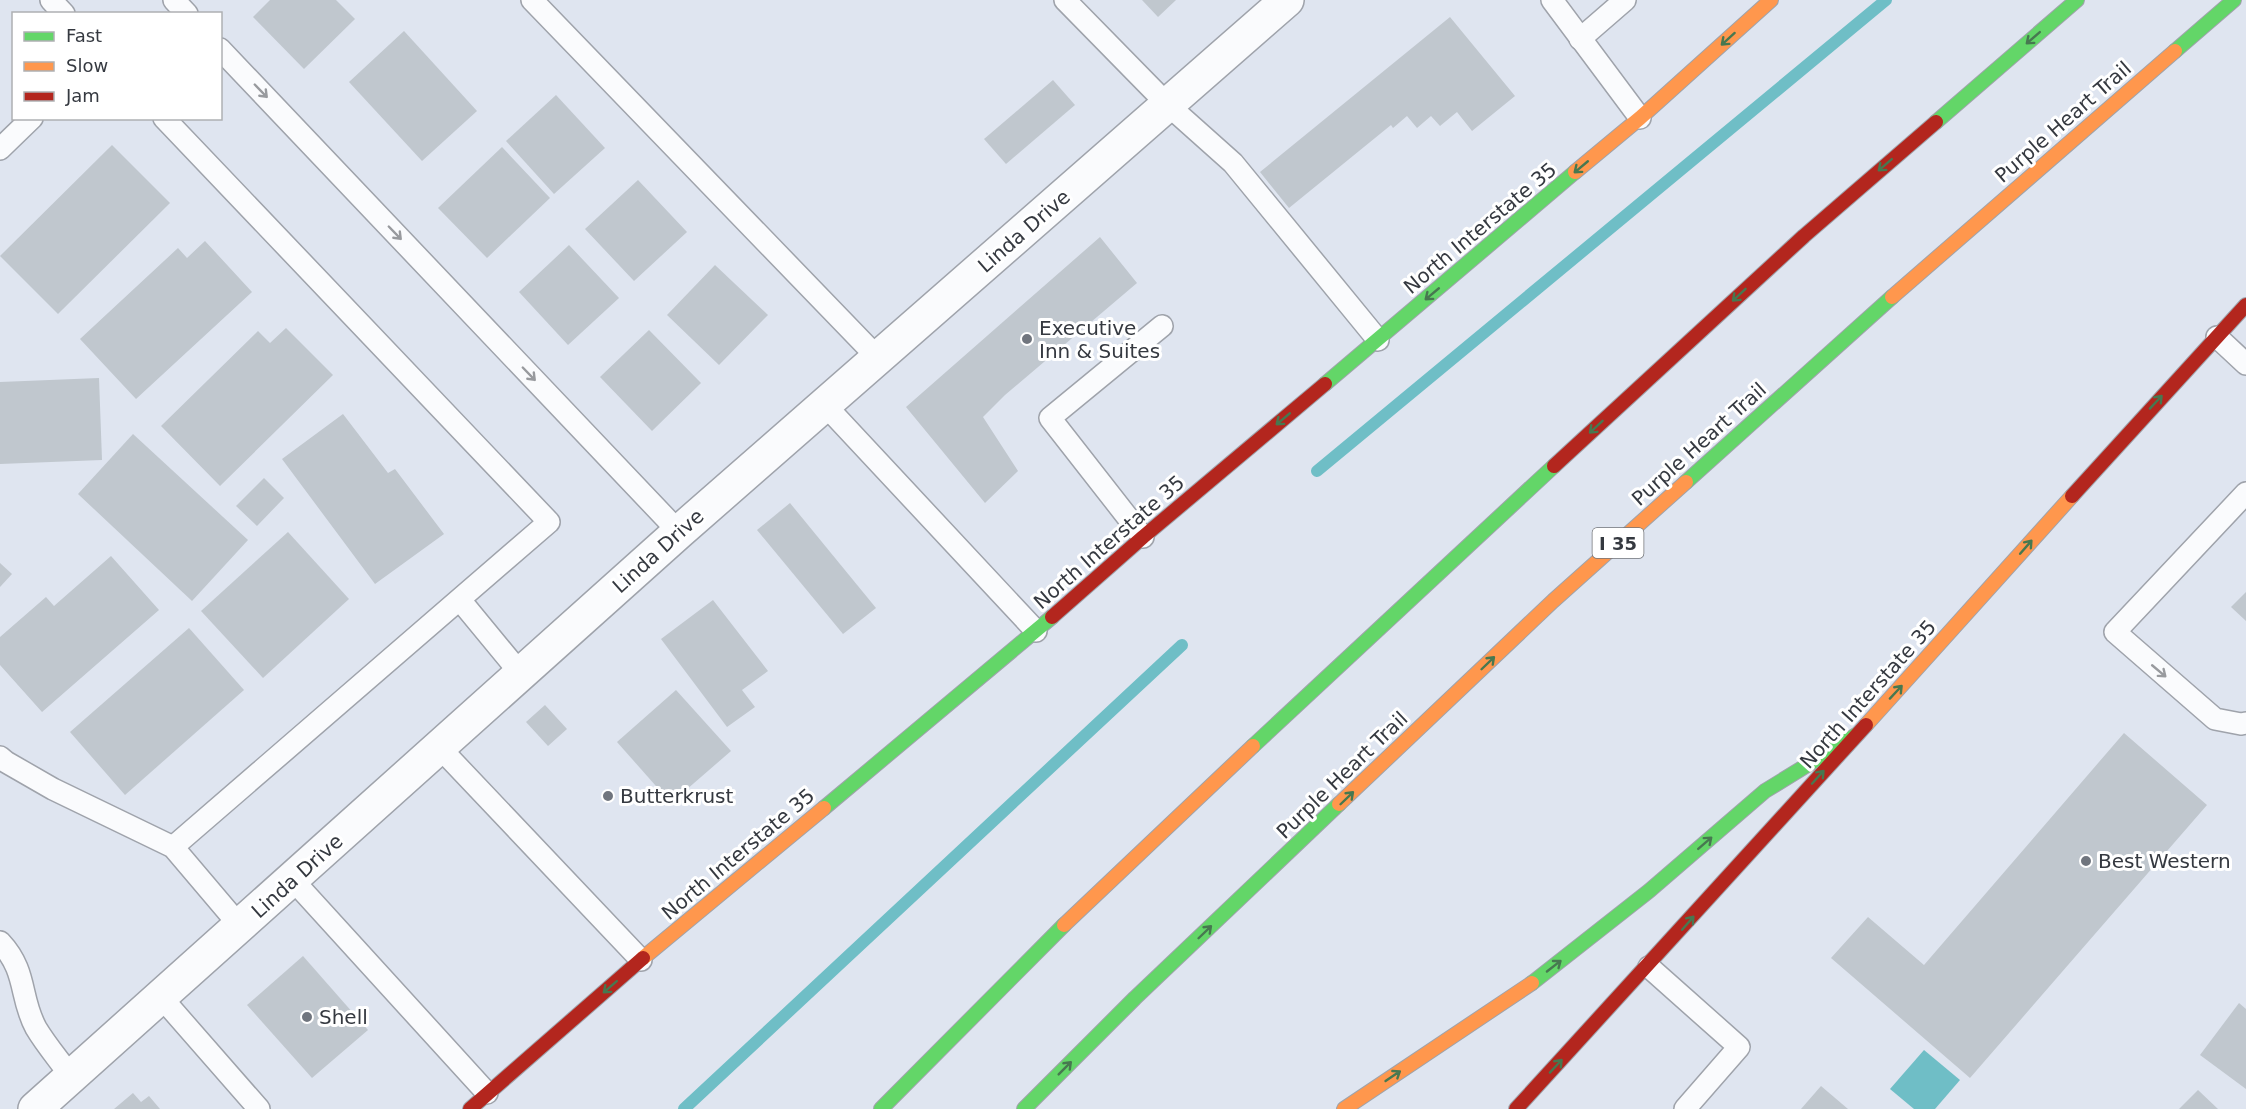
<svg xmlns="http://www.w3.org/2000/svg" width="2246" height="1109" font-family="'DejaVu Sans',sans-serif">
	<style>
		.water { fill: #6fbec6 }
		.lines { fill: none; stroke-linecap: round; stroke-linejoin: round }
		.stream { stroke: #6fbec6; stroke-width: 12 }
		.building { fill: #c0c7ce }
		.lane-casing { stroke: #9fa3ab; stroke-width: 24 }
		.street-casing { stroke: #9fa3ab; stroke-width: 36 }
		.fast-casing { stroke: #9fa3ab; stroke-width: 16 }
		.slow-casing { stroke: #9fa3ab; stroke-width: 16 }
		.jam-casing { stroke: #9fa3ab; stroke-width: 16 }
		.lane { stroke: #fafbfd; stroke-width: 21 }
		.street { stroke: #fafbfd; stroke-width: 33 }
		.fast { stroke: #63d668; stroke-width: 14 }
		.slow { stroke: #ff974d; stroke-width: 14 }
		.jam { stroke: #b3261e; stroke-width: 14 }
		.oneway { stroke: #477850 }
		.oneway2 { stroke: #989a9e }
		.poi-dot { fill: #70757e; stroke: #fff; stroke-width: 2 }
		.labels { text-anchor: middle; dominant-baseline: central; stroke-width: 6; stroke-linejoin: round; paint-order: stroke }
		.shield { fill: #fff; stroke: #727479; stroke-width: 1.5 }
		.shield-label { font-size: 18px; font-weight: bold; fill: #353940 }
		.street-label { font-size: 20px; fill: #353940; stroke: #fff }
		.poi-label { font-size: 20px; fill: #353940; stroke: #fff; text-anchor: start }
	</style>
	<rect width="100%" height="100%" fill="#dfe5f0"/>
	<path class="water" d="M1924,1050L1960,1080L1935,1109H1914L1890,1089Z"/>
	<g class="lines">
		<g class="stream">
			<path d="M1317,471L1886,0"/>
			<path d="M684,1109L1182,645"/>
		</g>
	</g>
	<g class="building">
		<path d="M270,0H336L355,19L304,69L253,17Z"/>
		<path d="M1142,0H1176L1158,17Z"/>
		<path d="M1450,17L1515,96L1472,131L1457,112L1440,126L1431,116L1417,128L1407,116L1393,128L1391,125L1289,208L1260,172Z"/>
		<path d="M404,31L477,111L422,161L349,82Z"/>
		<path d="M1053,80L1075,105L1006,164L984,139Z"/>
		<path d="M556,95L605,148L554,194L506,141Z"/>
		<path d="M112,145L170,203L58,314L0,256Z"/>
		<path d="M502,147L550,198L487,258L438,208Z"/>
		<path d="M638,180L687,232L634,281L585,229Z"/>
		<path d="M1100,237L1137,283L1005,395L983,417L1018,471L985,503L906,407Z"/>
		<path d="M205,241L252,292L136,399L80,339L178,248L187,258Z"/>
		<path d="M569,245L619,298L568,345L519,292Z"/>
		<path d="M715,265L768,315L719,365L667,315Z"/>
		<path d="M286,328L333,375L220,486L161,426L258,331L270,343Z"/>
		<path d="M649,330L701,383L652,431L600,377Z"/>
		<path d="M99,378L102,460L0,464V382Z"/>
		<path d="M343,414L388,473L395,469L444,534L375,584L282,459Z"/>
		<path d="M133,434L248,540L192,601L78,494Z"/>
		<path d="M264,478L284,498L257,526L236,506Z"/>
		<path d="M790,503L876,608L843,634L757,530Z"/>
		<path d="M288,532L349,599L263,678L201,611Z"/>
		<path d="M111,556L159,610L42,712L0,665V637L46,597L54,606Z"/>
		<path d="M0,563L12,574L0,587Z"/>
		<path d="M2246,592V621L2231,607Z"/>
		<path d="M713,600L768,671L742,690L755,707L727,727L661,639Z"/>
		<path d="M189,628L244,690L125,795L70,732Z"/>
		<path d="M676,690L731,751L671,803L617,742Z"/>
		<path d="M545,705L567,729L548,746L526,722Z"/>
		<path d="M2124,733L2207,805L1970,1078L1831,958L1868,917L1924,965Z"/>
		<path d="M303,956L368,1030L312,1078L247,1005Z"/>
		<path d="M2239,1003L2246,1009V1089L2200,1055Z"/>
		<path d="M1821,1086L1848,1109H1801Z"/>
		<path d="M2198,1090L2218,1109H2179Z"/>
		<path d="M133,1093L141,1102L149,1096L160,1109H114Z"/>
	</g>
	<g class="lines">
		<defs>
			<g id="lane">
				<path d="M51,0L64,14"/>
				<path d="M174,0L187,14"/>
				<path d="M532,0L878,358"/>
				<path d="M1065,0L1168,105L1233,163L1378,340"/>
				<path d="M1552,0L1640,118"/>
				<path d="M1580,39L1625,0"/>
				<path d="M220,49L679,532"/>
				<path d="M164,118L549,522L173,847"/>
				<path d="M0,149L32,118"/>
				<path d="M2217,337L2246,364"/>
				<path d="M825,405L1036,631"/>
				<path d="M2246,493L2115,632L2215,719L2241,724L2246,723"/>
				<path d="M1143,537L1050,418L1162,326"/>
				<path d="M460,600L521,674"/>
				<path d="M440,748L641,960"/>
				<path d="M0,757L6,762L53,789L173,847L240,926"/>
				<path d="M292,879L487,1093"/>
				<path d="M0,942C28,972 19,997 36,1028C46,1045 60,1061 72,1078"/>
				<path d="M1649,967L1739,1047L1685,1109"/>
				<path d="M161,997L259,1109"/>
			</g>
			<path id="street" d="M35,1109L679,532L1287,0"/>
			<g id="fast">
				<path d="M2175,51L2234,0"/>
				<path d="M1936,122L2077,0"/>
				<path d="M1325,384L1575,172"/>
				<path d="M1686,482L1892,297"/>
				<path d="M1253,746L1554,466"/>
				<path d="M824,808L1052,617"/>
				<path d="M1532,983L1649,891L1765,791L1856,735"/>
				<path d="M881,1109L1064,925"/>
				<path d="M1024,1109L1135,998L1339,804"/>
			</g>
			<g id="slow">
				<path d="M1575,172L1640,118L1771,0"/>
				<path d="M1892,297L2175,51"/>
				<path d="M1866,725L2072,496"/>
				<path d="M1339,804L1553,601L1686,482"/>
				<path d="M1064,925L1253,746"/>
				<path d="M643,958L824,808"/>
				<path d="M1344,1109L1532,983"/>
			</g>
			<g id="jam">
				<path d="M1554,466L1804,236L1936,122"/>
				<path d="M2072,496L2246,305"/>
				<path d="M1052,617L1143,537L1325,384"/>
				<path d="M470,1109L643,958"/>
				<path d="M1516,1109L1866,725"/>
			</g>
		</defs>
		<use href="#lane" class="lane-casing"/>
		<use href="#street" class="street-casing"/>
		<use href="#fast" class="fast-casing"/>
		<use href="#slow" class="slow-casing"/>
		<use href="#jam" class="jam-casing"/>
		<use href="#lane" class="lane"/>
		<use href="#street" class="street"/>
		<use href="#fast" class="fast"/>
		<use href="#slow" class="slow"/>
		<use href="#jam" class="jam"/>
	</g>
	<defs><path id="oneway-shaft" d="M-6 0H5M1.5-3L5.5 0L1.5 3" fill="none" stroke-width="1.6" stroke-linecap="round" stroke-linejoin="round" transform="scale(1.5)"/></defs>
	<g class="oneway">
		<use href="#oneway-shaft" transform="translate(2033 38) rotate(139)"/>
		<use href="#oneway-shaft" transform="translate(1728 39) rotate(138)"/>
		<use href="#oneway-shaft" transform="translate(1885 165) rotate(139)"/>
		<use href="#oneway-shaft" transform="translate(1581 167) rotate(140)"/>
		<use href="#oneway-shaft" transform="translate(1432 294) rotate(140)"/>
		<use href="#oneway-shaft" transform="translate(1739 295) rotate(137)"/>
		<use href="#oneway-shaft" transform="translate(2156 402) rotate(-47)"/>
		<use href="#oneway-shaft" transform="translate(1283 419) rotate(140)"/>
		<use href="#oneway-shaft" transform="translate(1596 427) rotate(137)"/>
		<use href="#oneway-shaft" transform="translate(2026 547) rotate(-49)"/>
		<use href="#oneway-shaft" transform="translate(1488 663) rotate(-44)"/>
		<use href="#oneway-shaft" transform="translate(1896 692) rotate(-47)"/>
		<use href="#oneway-shaft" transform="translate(1818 777) rotate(-48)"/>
		<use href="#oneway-shaft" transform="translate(1347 798) rotate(-44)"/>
		<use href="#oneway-shaft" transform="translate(1705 843) rotate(-41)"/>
		<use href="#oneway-shaft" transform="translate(1688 923) rotate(-49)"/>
		<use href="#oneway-shaft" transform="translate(1205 932) rotate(-44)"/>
		<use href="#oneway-shaft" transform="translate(1554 966) rotate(-38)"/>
		<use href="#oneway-shaft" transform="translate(610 987) rotate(139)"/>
		<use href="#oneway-shaft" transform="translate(1556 1066) rotate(-47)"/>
		<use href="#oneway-shaft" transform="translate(1065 1068) rotate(-45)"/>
		<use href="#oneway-shaft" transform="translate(1393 1076) rotate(-34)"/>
	</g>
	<g class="oneway2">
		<use href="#oneway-shaft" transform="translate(261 91) rotate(46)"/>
		<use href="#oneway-shaft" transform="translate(395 233) rotate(46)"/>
		<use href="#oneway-shaft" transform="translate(529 374) rotate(46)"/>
		<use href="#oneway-shaft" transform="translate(2159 671) rotate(40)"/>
	</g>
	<g class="poi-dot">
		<circle cx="1027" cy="339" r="6"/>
		<circle cx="608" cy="796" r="6"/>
		<circle cx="2086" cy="861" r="6"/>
		<circle cx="307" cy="1017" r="6"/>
	</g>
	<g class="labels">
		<rect class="shield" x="1592.5" y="528" width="51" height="30" rx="4.5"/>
		<g class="shield-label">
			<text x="1618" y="543">I 35</text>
		</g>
		<g class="street-label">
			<text transform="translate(2063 122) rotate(-41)">Purple Heart Trail</text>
			<text transform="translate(1480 228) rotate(-40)">North Interstate 35</text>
			<text transform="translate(1024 231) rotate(-41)">Linda Drive</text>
			<text transform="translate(1699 444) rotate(-42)">Purple Heart Trail</text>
			<text transform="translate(1109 542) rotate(-41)">North Interstate 35</text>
			<text transform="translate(658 551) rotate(-42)">Linda Drive</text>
			<text transform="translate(1868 694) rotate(-48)">North Interstate 35</text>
			<text transform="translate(1342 775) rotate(-44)">Purple Heart Trail</text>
			<text transform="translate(738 854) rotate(-40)">North Interstate 35</text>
			<text transform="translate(297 876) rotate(-42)">Linda Drive</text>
		</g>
		<g class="poi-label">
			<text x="1039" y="328">Executive<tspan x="1039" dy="23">Inn &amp; Suites</tspan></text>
			<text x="620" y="796">Butterkrust</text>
			<text x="2098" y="861">Best Western</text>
			<text x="319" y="1017">Shell</text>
		</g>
	</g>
	<rect x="12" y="12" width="210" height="108" fill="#ffffff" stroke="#aeb0b3" stroke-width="1.5"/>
	<rect x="24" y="32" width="30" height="9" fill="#63d668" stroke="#aeb0b3" stroke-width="1.5"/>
	<text x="66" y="42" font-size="18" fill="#353940">Fast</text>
	<rect x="24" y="62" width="30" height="9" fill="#ff974d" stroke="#aeb0b3" stroke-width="1.5"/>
	<text x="66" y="72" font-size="18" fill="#353940">Slow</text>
	<rect x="24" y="92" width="30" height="9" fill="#b3261e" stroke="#aeb0b3" stroke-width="1.5"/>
	<text x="66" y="102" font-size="18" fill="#353940">Jam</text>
</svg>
